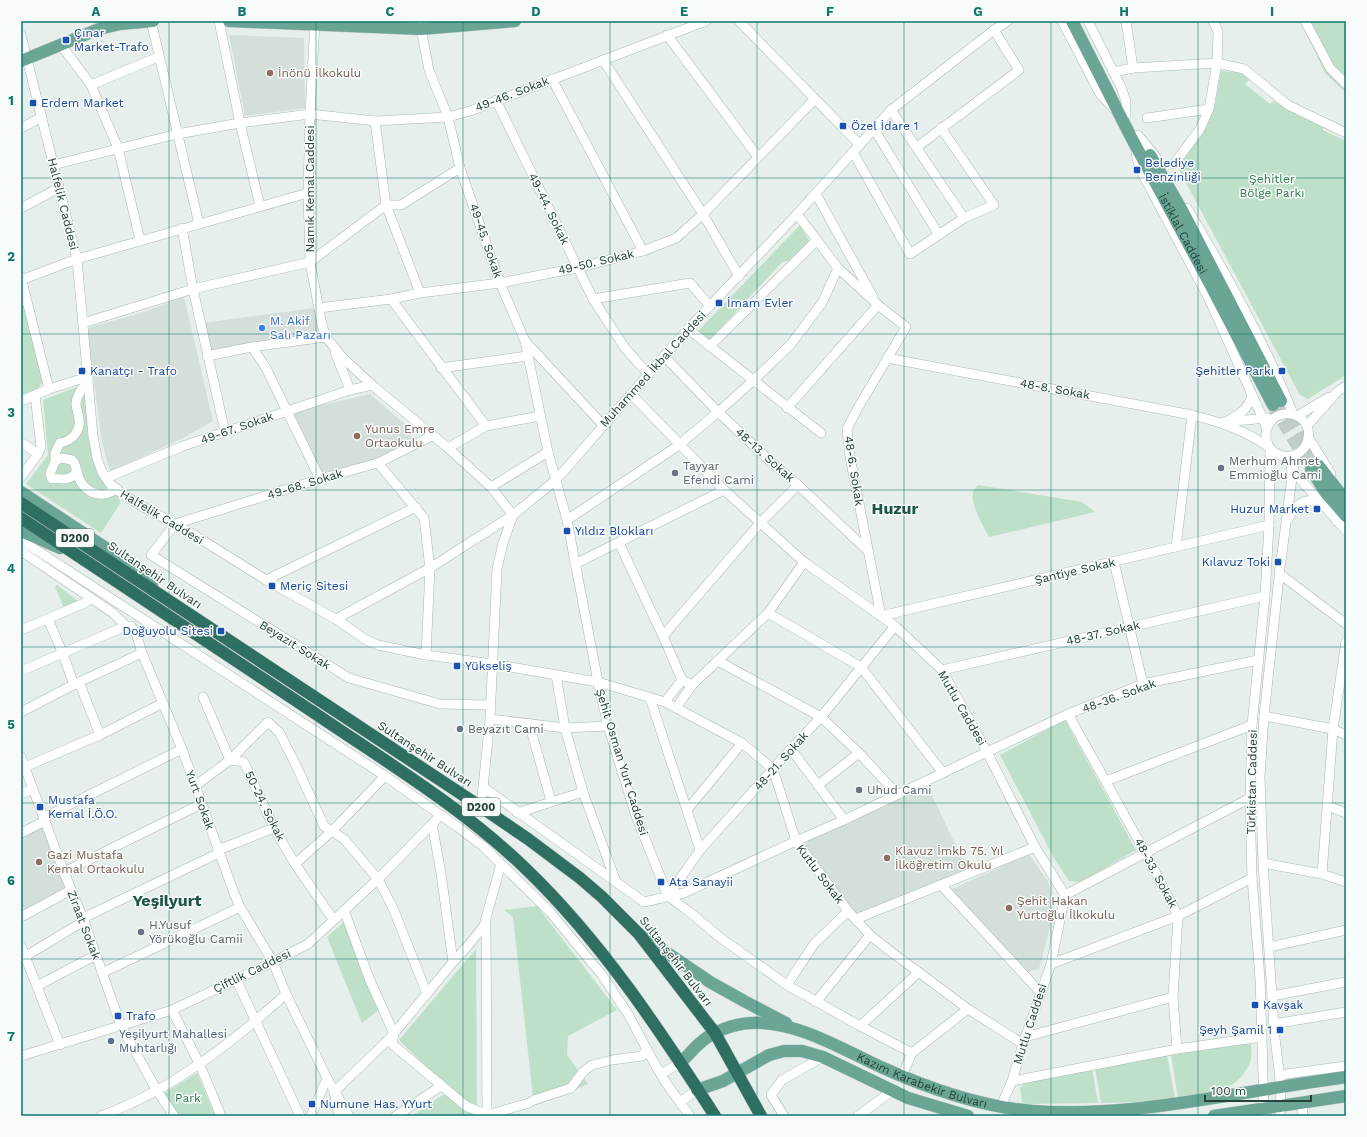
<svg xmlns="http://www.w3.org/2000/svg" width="1367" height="1137" font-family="'Work Sans',sans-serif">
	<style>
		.built { fill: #d4dfda }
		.green { fill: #bfe0c8 }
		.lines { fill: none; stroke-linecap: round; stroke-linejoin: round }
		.major-tunnel { stroke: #bfccc8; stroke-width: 12; stroke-dasharray: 12 6; stroke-linecap: butt }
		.minor-casing { stroke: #a8b8b2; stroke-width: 10 }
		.major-casing { stroke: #c2cac8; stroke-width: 13 }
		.highway-casing { stroke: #c2cac8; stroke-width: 13 }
		.minor { stroke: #fff; stroke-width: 9 }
		.major { stroke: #6aa596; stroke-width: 12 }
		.highway { stroke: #2f6f62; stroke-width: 12 }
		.grid { fill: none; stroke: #0f766e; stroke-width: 1; stroke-opacity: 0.55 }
		.transit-dot { fill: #1a4fb4; stroke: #f7fbf9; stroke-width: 1.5 }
		.education-dot { fill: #8d6e63; stroke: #f7fbf9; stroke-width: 1.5 }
		.shop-dot { fill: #3f7fe0; stroke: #f7fbf9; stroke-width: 1.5 }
		.worship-dot { fill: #6b7280; stroke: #f7fbf9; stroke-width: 1.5 }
		.service-dot { fill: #5c6f8a; stroke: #f7fbf9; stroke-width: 1.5 }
		.labels { text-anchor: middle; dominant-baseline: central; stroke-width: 3; stroke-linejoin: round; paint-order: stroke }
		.shield { fill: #f7fbf9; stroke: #637a73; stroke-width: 1 }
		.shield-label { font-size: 11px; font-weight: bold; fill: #24423a }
		.transit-label { font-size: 12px; fill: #164399; stroke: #f7fbf9; text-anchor: start }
		.education-label { font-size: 12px; fill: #785e54; stroke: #f7fbf9; text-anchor: start }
		.street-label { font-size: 12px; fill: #24423a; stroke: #f7fbf9 }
		.park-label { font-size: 12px; fill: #2d7a4b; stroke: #f7fbf9 }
		.shop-label { font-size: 12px; fill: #366cbe; stroke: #f7fbf9; text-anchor: start }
		.worship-label { font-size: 12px; fill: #5b616d; stroke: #f7fbf9; text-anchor: start }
		.service-label { font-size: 12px; fill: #4e5e75; stroke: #f7fbf9; text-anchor: start }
		.district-label { font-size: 16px; font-weight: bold; fill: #1f5548; stroke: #f7fbf9 }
		.neatline { fill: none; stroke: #0f766e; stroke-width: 1.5 }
		.grid-label { font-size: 13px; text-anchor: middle; font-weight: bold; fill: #0f766e }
	</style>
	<rect width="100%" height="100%" fill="#e6efeb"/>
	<g class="built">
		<path d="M229,35L304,38L305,108L245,116Z"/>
		<path d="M184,297L213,421L185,437L110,472L102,442L87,330L90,327L138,314Z"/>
		<path d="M314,308L320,333L210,350L203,323Z"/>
		<path d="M370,394L409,428L413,443L385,459L323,476L292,412Z"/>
		<path d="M927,785L967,869L856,915L805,847L808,841Z"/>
		<path d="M43,826L67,887L21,913V837Z"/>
		<path d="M1029,854L1049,883L1053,915L1039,969L1026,972L959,901L952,889Z"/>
	</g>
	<g class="green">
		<path d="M1300,21H1346V93L1325,73Z"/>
		<path d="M1221,71L1244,73L1250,79L1245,84L1270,104L1273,101L1284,106L1303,118L1324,125L1323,130L1346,141V375L1308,399L1300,395L1295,386L1177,166L1209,121L1215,105Z"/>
		<path d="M800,225L809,241L788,261L782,262L710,340L698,331Z"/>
		<path d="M21,292L43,381L38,389L21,395Z"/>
		<path d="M82,385L85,388L89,431L114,491L121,502L101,533L26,484L48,455L43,400Z"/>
		<path d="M978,485L1082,502L1095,512L989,537C984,528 970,503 973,493C973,490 976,487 978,485Z"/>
		<path d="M57,585L79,602L64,608L55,587Z"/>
		<path d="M1065,720L1136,850L1081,882L1069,881L1054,858L1000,755Z"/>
		<path d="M537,906L617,1010L568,1036L567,1055L588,1084L534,1106L513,917L504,910Z"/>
		<path d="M344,922L379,1010L362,1023L327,937Z"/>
		<path d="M476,949L477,1116H412L450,1090L399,1040Z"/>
		<path d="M1251,1043C1251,1048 1252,1054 1251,1059C1240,1093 1208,1094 1178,1098L1171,1055Z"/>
		<path d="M1167,1055L1175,1098L1137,1102L1101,1103L1095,1068Z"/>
		<path d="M1092,1068L1098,1103L1027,1104L1022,1102L1020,1088L1026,1082Z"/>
		<path d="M197,1073L215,1116H178L163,1094Z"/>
	</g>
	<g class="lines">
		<g class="major-tunnel">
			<path d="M1281,401L1318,465"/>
			<path d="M1273,406L1311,469"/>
		</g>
		<defs>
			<g id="minor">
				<path d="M151,21L199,224"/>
				<path d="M219,21L240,123L260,206"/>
				<path d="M315,21L310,114L308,193L310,262L322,325L326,337L343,358L372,385L448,448L491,487L513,515L430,568L336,619"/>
				<path d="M423,21L421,29L429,70L448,117L460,168L500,283L525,341L603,425"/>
				<path d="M739,21L860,145"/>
				<path d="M1062,21L1100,94L1114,109"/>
				<path d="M1088,21L1121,87L1126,101V114"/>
				<path d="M1126,21L1133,68"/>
				<path d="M1305,21L1330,68L1346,84"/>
				<path d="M21,35L77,259L93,436L97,458L102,472L110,484L120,492L140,505L191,533L266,580L339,621L366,640L378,645L426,655L493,664L598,682L665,702L742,743L773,769L796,841L848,911L870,935L890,951L968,1009L1023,1044"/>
				<path d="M667,35L758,157"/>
				<path d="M61,45L91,85L118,148L140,240"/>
				<path d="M603,60L703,214L739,276"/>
				<path d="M1113,72L1133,68L1217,63L1244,69L1288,105L1346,133"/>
				<path d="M552,79L643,251"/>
				<path d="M91,85L158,57"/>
				<path d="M496,100L593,299L625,348L648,374"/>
				<path d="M891,110L964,218"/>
				<path d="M1147,118L1209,109"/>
				<path d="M375,121L386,205L420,293"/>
				<path d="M21,128L42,117"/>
				<path d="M874,129L939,235"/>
				<path d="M1138,135L1156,157"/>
				<path d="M917,147L1019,70L994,30"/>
				<path d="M853,152L910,254L964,218L994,205L941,128"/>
				<path d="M1136,155L1142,173L1209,299L1267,428C1259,456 1298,468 1307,442C1317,416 1278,401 1267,428"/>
				<path d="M1174,164L1200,129L1209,109L1217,63L1218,31L1213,21"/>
				<path d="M53,165L177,134L240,123L310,114L375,121L448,117L470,111L706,21"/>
				<path d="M816,194L873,297"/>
				<path d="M21,208L59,188"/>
				<path d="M1187,208C1226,274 1265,342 1293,414"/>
				<path d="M797,214L838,268L878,305L906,327L859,406L847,429L850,457L881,616"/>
				<path d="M182,228L193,289L225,432"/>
				<path d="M21,277L49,389"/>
				<path d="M21,280L77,259L308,193"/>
				<path d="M391,299L486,426"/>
				<path d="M593,299L690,283L710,306"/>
				<path d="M319,308L391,299L420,293L500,283L577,268L643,251L676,238L703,214L815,99"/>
				<path d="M83,323L193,289L310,262L386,205H401L460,168"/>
				<path d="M688,329L821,433"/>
				<path d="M525,341L548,452L567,520L598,682L608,726L636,816L668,896L687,910L722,939L787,985L860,1026L912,1053L902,1076"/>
				<path d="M710,346L816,241"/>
				<path d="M252,347L266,368L320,479"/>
				<path d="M335,352L350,390"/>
				<path d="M207,356L252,347L326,337"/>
				<path d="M664,356L718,412L770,461L798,485L868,551"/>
				<path d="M887,358L1192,415C1220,422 1245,430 1270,448L1269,525L1265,596L1252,725L1250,798L1252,878L1260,979L1262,1037L1264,1116"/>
				<path d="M441,368L527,356"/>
				<path d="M631,394L724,490L804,562L895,626L942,670L987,752L1035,847L1065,895L1051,964L1023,1044L1012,1081L1001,1106"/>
				<path d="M21,401L49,389L87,377"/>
				<path d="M787,408L878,305"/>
				<path d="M1297,416L1329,397"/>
				<path d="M1229,420C1240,414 1248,409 1252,396"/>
				<path d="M1223,422L1268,418"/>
				<path d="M1307,426L1338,391L1346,386"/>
				<path d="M432,436L378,463L320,479L175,524L151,555L349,678L440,704L491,705"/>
				<path d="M1308,437L1331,474"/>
				<path d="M21,442L38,454"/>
				<path d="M448,448L486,426L540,416"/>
				<path d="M56,459L50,474L52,479C57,478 65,480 69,478C79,475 77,466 72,460L62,458L57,460L55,458V453L60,443C72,441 81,431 79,419C79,414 76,409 76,404C76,395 83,388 88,381"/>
				<path d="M378,463L424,518L430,568L426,655"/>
				<path d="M1291,469L1346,531"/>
				<path d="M77,471C79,484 90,496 104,494C108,494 113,491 117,489"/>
				<path d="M21,477L38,454L41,447L35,395"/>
				<path d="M106,478L183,446L350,390L372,385"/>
				<path d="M491,487L548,452"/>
				<path d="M1289,518C1294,506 1307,494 1320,505"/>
				<path d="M567,520L679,445L718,412L754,380L791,344L822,303L838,268"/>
				<path d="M21,540L385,776L459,828L484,847L550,912L602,975L628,1014L652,1059L666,1083L690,1116"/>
				<path d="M619,543L663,636L682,680L692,685"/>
				<path d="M1176,547L1192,415"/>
				<path d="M21,551L113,613L126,626H131L136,633L142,653L182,749L234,893L240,907L273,962L286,994L327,1078L349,1116"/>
				<path d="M1114,562L1143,684"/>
				<path d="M575,564L724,490"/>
				<path d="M1280,574L1346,624"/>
				<path d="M266,580L416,507"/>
				<path d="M768,613L861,667L943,773"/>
				<path d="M881,616L1269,525"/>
				<path d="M48,619L63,654L74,685"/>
				<path d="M21,630L87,602L90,597"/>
				<path d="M663,636L761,522L798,485"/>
				<path d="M718,661L821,717L859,753L897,794"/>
				<path d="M942,670L1265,596"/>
				<path d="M21,671L126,626"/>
				<path d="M556,675L565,728L583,792L616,882"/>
				<path d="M79,682L100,735"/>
				<path d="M203,697L230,760L244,762L274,828L295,864L333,919"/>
				<path d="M650,698L700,850"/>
				<path d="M665,702L682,680"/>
				<path d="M676,708L692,685L768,613L804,562"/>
				<path d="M21,712L79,682L142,653"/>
				<path d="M1068,714L1145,852L1178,916L1173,997L1177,1049"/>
				<path d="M1264,716L1333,729L1346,735"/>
				<path d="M490,719L565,728L608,726"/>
				<path d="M529,723L551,801"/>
				<path d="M791,749L844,820"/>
				<path d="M21,757L64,872L84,921L121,1026L156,1089L174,1116"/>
				<path d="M21,767H25L100,735L163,703"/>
				<path d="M1106,781L1252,725"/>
				<path d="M818,785L859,753"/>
				<path d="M195,786L230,760L268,722L279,732L295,763L324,826L344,839L378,879L393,908L427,994"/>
				<path d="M483,787L644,902L684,893L796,841L844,820L987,752L1068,714L1143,684L1258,660"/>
				<path d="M21,794L33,789"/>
				<path d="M1327,806L1346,813"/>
				<path d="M481,807L490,719L497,569L503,543L513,515L556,480L688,329L797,214L891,110L994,30L1008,21"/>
				<path d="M687,810L742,743"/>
				<path d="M517,813L583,792"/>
				<path d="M432,824L441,873L453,962"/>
				<path d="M21,833L45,821L47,816L182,749"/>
				<path d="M218,850L274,828"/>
				<path d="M1263,863L1322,874L1346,882"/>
				<path d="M295,864L332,831L385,776"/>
				<path d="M64,872L201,804"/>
				<path d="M1322,874L1333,729L1346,641"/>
				<path d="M941,885L1040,992"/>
				<path d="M1065,895L1250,798"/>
				<path d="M668,896L700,850L791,749L821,717L895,626"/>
				<path d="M344,910L369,978L394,1034L392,1044L466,1106L487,1115L529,1103L534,1100L571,1088L583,1072L592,1065L612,1060L642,1056L647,1050"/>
				<path d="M21,917L71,890"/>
				<path d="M83,918L219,853"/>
				<path d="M856,919L1035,847"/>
				<path d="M21,946L60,1045"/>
				<path d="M1269,947L1346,930"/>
				<path d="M21,959L84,921"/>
				<path d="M1051,964L1178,916L1252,878"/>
				<path d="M102,973L240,907"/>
				<path d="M236,979L300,1116"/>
				<path d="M787,985L814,944L848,911"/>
				<path d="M37,986L96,955"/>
				<path d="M1272,996L1346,982"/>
				<path d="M816,1002L870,935"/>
				<path d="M172,1010L200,1065L221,1116"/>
				<path d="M1273,1024L1346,1012"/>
				<path d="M860,1026L919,972"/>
				<path d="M1025,1037L1173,997"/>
				<path d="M912,1053L968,1009"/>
				<path d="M21,1056L172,1010L273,962L308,944L378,879L441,815"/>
				<path d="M661,1074L680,1063"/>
				<path d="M1279,1075L1346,1066"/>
				<path d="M1012,1081L1177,1049L1262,1037"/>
				<path d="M680,1102L697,1090"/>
				<path d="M1302,1103L1303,1116"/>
				<path d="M101,1116C171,1090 231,1044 286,994"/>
				<path d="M311,1116L327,1078"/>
				<path d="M339,1116L334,1092L391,1037L453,962L467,947L484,926L486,918"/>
				<path d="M396,1116L441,1086"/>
				<path d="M487,1116L486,918L501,864"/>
				<path d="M784,1116L771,1095L782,1080L823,1057"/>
				<path d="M858,1116L892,1091"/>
				<path d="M1280,1116L1281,1087L1274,1030L1272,996L1263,863L1260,776L1264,716L1280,568L1295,455"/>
			</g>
			<g id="major">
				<path d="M229,21L421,29L515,21"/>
				<path id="s1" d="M1072,21L1131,137L1212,288L1273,405"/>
				<path d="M21,61L99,29L120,24L153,21"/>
				<path d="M1150,155L1183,212L1281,401"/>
				<path d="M1318,465L1346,501"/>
				<path d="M1311,469L1326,493L1346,516"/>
				<path d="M21,492L127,562L152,586"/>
				<path d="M21,531L60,548"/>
				<path d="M642,936L710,982L744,1001L786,1023"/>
				<path id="s2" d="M680,1063C687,1057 693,1049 700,1043C713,1031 734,1024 751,1023C796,1020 843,1050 883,1068C930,1089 981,1107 1033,1111C1111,1117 1187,1102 1263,1090C1291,1085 1318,1081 1346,1077"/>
				<path d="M697,1090L723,1081L769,1055L784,1051H802L823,1057L908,1098L968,1116"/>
				<path d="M1214,1116L1346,1096"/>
			</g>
			<g id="highway">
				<path d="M21,503L481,807L528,839L580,878L602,897L639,934L715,1033L761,1116"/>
				<path d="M21,518C120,583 218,649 316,714C388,763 463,808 526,869C601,941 659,1029 715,1116"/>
			</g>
		</defs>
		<use href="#minor" class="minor-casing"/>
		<use href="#major" class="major-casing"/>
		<use href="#highway" class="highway-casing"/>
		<use href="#minor" class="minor"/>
		<use href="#major" class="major"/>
		<use href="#highway" class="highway"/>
	</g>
	<path class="grid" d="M169,21V1116M316,21V1116M463,21V1116M610,21V1116M757,21V1116M904,21V1116M1051,21V1116M1198,21V1116M21,178H1346M21,334H1346M21,490H1346M21,647H1346M21,803H1346M21,959H1346"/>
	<g class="transit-dot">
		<rect x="62" y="36" width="8" height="8" rx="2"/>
		<rect x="29" y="99" width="8" height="8" rx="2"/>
		<rect x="839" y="122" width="8" height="8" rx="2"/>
		<rect x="1133" y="166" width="8" height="8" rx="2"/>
		<rect x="715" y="299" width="8" height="8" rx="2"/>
		<rect x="78" y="367" width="8" height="8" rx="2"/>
		<rect x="1278" y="367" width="8" height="8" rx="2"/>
		<rect x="1313" y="505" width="8" height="8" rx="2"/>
		<rect x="563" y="527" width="8" height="8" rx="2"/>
		<rect x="1274" y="558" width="8" height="8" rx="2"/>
		<rect x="268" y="582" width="8" height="8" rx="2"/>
		<rect x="217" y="627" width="8" height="8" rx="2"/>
		<rect x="453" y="662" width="8" height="8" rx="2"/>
		<rect x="36" y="803" width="8" height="8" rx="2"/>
		<rect x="657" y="878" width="8" height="8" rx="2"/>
		<rect x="1251" y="1001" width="8" height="8" rx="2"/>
		<rect x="114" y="1012" width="8" height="8" rx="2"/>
		<rect x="1276" y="1026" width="8" height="8" rx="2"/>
		<rect x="308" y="1100" width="8" height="8" rx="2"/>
	</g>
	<g class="education-dot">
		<circle cx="270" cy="73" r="4"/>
		<circle cx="357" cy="436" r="4"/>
		<circle cx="887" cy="858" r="4"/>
		<circle cx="39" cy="862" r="4"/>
		<circle cx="1009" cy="908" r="4"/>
	</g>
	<circle class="shop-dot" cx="262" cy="328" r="4"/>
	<g class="worship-dot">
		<circle cx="1221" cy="468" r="4"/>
		<circle cx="675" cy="473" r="4"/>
		<circle cx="460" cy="729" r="4"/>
		<circle cx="859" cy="790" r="4"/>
		<circle cx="141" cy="932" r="4"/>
	</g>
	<circle class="service-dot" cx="111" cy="1041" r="4"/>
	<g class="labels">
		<g class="shield">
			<rect x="56" y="529" width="38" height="18" rx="3"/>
			<rect x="462" y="798" width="38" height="18" rx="3"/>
		</g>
		<g class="shield-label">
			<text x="75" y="538">D200</text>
			<text x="481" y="807">D200</text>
		</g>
		<g class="transit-label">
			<text x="74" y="33">Çınar<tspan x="74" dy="14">Market-Trafo</tspan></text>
			<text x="41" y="103">Erdem Market</text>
			<text x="851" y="126">Özel İdare 1</text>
			<text x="1145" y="163">Belediye<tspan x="1145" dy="14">Benzinliği</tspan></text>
			<text x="727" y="303">İmam Evler</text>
			<text x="90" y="371">Kanatçı - Trafo</text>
			<text x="1274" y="371" text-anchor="end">Şehitler Parkı</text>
			<text x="1309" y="509" text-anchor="end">Huzur Market</text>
			<text x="575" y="531">Yıldız Blokları</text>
			<text x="1270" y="562" text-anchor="end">Kılavuz Toki</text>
			<text x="280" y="586">Meriç Sitesi</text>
			<text x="213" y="631" text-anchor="end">Doğuyolu Sitesi</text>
			<text x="465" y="666">Yükseliş</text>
			<text x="48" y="800">Mustafa<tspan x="48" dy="14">Kemal İ.Ö.O.</tspan></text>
			<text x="669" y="882">Ata Sanayii</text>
			<text x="1263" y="1005">Kavşak</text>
			<text x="126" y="1016">Trafo</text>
			<text x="1272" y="1030" text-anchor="end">Şeyh Şamil 1</text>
			<text x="320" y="1104">Numune Has. Y.Yurt</text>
		</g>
		<g class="education-label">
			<text x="278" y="73">İnönü İlkokulu</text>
			<text x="365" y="429">Yunus Emre<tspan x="365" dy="14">Ortaokulu</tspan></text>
			<text x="895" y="851">Klavuz İmkb 75. Yıl<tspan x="895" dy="14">İlköğretim Okulu</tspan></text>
			<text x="47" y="855">Gazi Mustafa<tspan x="47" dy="14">Kemal Ortaokulu</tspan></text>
			<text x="1017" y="901">Şehit Hakan<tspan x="1017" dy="14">Yurtoğlu İlkokulu</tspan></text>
		</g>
		<g class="street-label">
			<text transform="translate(512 94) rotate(-21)">49-46. Sokak</text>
			<text transform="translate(310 189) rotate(-90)">Namık Kemal Caddesi</text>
			<text transform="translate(63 204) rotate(76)">Halfelik Caddesi</text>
			<text transform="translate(549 209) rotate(64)">49-44. Sokak</text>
			<text stroke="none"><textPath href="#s1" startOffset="240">İstiklal Caddesi</textPath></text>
			<text transform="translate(486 241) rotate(71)">49-45. Sokak</text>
			<text transform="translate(596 262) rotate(-13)">49-50. Sokak</text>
			<text transform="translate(653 369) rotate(-48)">Muhammed İkbal Caddesi</text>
			<text transform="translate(1055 389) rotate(10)">48-8. Sokak</text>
			<text transform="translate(237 428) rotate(-19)">49-67. Sokak</text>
			<text transform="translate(765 455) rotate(42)">48-13. Sokak</text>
			<text transform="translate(854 471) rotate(81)">48-6. Sokak</text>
			<text transform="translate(305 484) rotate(-17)">49-68. Sokak</text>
			<text transform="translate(162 517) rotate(31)">Halfelik Caddesi</text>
			<text transform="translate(1075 571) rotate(-13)">Şantiye Sokak</text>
			<text transform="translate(155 575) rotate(34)">Sultanşehir Bulvarı</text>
			<text transform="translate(1103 633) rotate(-13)">48-37. Sokak</text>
			<text transform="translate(295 645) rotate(32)">Beyazıt Sokak</text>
			<text transform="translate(1119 696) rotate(-20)">48-36. Sokak</text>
			<text transform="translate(962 708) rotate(60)">Mutlu Caddesi</text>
			<text transform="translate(425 754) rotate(33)">Sultanşehir Bulvarı</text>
			<text transform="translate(781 761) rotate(-48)">48-21. Sokak</text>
			<text transform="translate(622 762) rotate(73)">Şehit Osman Yurt Caddesi</text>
			<text transform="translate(1252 782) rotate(-89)">Türkistan Caddesi</text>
			<text transform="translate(200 800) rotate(70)">Yurt Sokak</text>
			<text transform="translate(265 806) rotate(64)">50-24. Sokak</text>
			<text transform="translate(1156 873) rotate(62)">48-33. Sokak</text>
			<text transform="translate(820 874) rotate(53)">Kutlu Sokak</text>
			<text transform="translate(84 925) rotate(69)">Ziraat Sokak</text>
			<text transform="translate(676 961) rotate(52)">Sultanşehir Bulvarı</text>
			<text transform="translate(252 971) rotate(-26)">Çiftlik Caddesi</text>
			<text transform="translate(1030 1024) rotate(-72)">Mutlu Caddesi</text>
			<text stroke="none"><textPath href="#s2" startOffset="266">Kazım Karabekir Bulvarı</textPath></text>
		</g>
		<g class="park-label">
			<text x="1272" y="179">Şehitler<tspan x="1272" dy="14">Bölge Parkı</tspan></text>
			<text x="188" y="1098">Park</text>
		</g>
		<g class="shop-label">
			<text x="270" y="321">M. Akif<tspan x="270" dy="14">Salı Pazarı</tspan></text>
		</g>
		<g class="worship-label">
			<text x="1229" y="461">Merhum Ahmet<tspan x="1229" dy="14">Emmioğlu Cami</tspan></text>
			<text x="683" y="466">Tayyar<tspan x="683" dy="14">Efendi Cami</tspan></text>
			<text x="468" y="729">Beyazıt Cami</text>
			<text x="867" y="790">Uhud Cami</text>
			<text x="149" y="925">H.Yusuf<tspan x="149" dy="14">Yörükoğlu Camii</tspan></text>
		</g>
		<g class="service-label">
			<text x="119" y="1034">Yeşilyurt Mahallesi<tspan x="119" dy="14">Muhtarlığı</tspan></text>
		</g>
		<g class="district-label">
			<text x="895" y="508">Huzur</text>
			<text x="167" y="900">Yeşilyurt</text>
		</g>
	</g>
	<rect width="1367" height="1137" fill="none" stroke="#f7fbf9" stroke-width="44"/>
	<path d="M1205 1095v6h106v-6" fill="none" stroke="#24423a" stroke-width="2"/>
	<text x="1211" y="1095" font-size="12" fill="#24423a" stroke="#f7fbf9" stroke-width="3" paint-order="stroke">100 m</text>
	<rect x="22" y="22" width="1323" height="1093" class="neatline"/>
	<g class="grid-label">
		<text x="96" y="16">A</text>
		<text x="242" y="16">B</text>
		<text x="390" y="16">C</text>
		<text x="536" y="16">D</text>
		<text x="684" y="16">E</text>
		<text x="830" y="16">F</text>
		<text x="978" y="16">G</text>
		<text x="1124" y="16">H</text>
		<text x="1272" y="16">I</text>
		<text x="11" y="105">1</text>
		<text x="11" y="261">2</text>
		<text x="11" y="417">3</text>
		<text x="11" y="573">4</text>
		<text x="11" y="729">5</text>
		<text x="11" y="885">6</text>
		<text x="11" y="1041">7</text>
	</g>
</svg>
